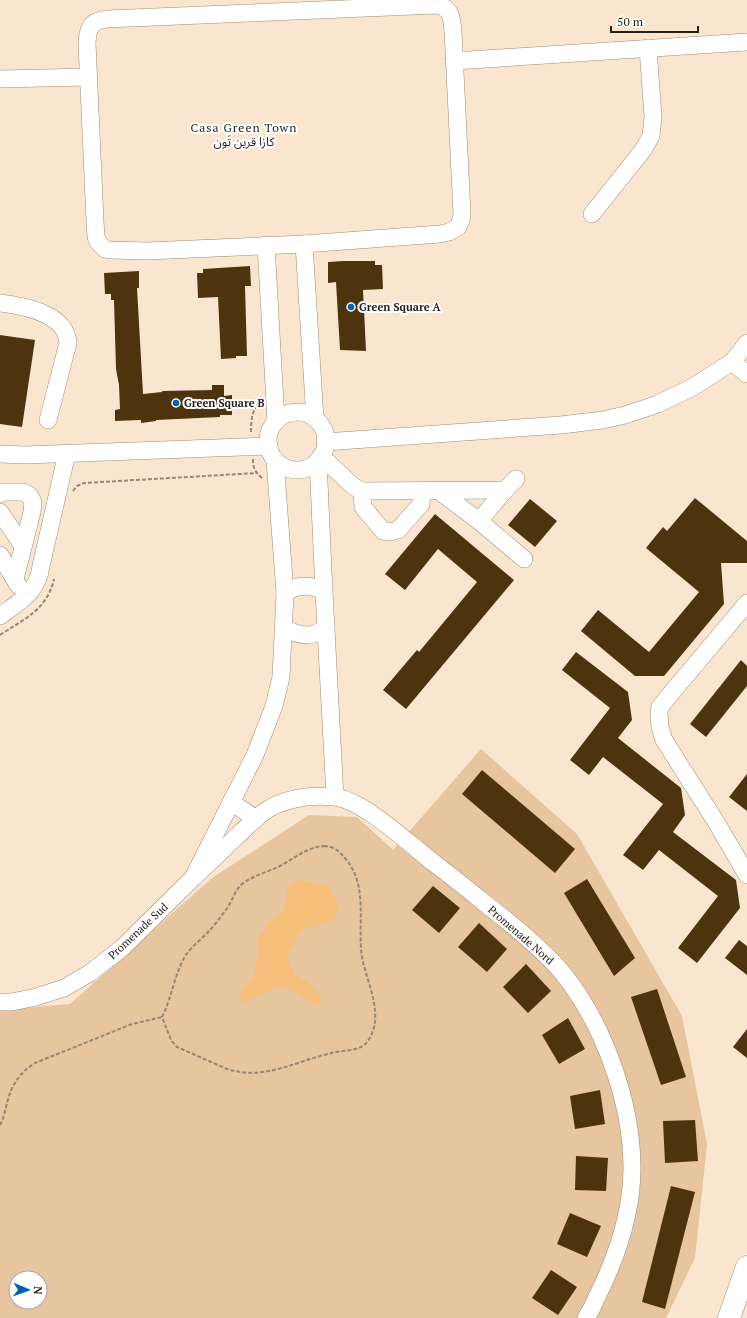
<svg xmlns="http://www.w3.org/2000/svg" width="747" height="1318" font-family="'PT Serif','Noto Sans Arabic',serif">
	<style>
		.green { fill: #e7c59e; fill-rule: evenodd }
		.water { fill: #f5be7b }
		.building { fill: #4e330f }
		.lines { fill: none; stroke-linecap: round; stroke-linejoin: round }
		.minor-casing { stroke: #9f8c77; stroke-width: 18 }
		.highway-casing { stroke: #9f8c77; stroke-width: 23 }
		.path { stroke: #958877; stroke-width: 2; stroke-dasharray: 4 2; stroke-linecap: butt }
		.minor { stroke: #fff; stroke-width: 17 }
		.highway { stroke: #fff; stroke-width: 22 }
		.poi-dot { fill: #0063af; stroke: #fff; stroke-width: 1.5 }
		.labels { text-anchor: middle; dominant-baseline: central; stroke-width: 4; stroke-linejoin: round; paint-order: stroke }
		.poi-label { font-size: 11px; font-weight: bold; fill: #292219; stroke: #fff; text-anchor: start }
		.street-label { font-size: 11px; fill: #292219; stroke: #fff }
		.neighbourhood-label { font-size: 12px; letter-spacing: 1px; fill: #292219; stroke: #fff }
	</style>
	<rect width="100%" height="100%" fill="#fae6ce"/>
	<path class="green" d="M481,749L577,834L682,1016L707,1144L695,1258L666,1318H0V1010L70,1004L212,878L309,815L357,817L393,850ZM16,1278H40V1302H16Z"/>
	<path class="water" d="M296,880L328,885L338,906L335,919L300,931L287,956L295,974L318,990L322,1002L316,1006L298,993L278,986L243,1003L240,995L253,977L257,962L258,939L268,924L283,911L288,886Z"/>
	<g class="building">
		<path d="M343,261H375V265H382L383,289L363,290L366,351L340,350L336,282L328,283V262Z"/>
		<path d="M250,266L251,286H245L247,356H236V358L221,359L218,297L198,298L197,273H203V269Z"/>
		<path d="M139,271V288H137L143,394L162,392V391L212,390V385H224V396L232,395V415H220V417L156,420V421L141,423V420L115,421V410L120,409L119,385L116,369L114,300H111V294H105L104,273Z"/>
		<path d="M0,335L35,340L22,427L0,424Z"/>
		<path d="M695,498L747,541V563H721L724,604L664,676H635L581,631L598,610L649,652L699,592L646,548L663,527L667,531Z"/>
		<path d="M530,499L557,521L535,547L508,525Z"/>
		<path d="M435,514L514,580L406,709L383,690L417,650L419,652L477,582L438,549L405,590L385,574Z"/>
		<path d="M576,652L628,692L632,720L618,738L681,788L685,815L673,832L736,880L740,908L697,963L678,948L718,896L659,850L643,870L623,855L663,804L603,757L589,775L570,760L610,708L562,670Z"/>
		<path d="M741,660L747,666V686L706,737L690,724Z"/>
		<path d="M482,770L575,849L555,873L462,794Z"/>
		<path d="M747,774V811L729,797Z"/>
		<path d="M587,879L635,958L614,976L564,893Z"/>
		<path d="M433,886L460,908L439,933L412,910Z"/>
		<path d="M479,923L507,949L487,972L458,947Z"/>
		<path d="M739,940L747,946V975L725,958Z"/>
		<path d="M526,964L551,991L528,1013L503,987Z"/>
		<path d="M657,989L686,1077L661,1085L631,997Z"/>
		<path d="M568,1018L585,1049L559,1064L542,1035Z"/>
		<path d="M747,1029V1058L733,1047Z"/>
		<path d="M600,1090L605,1124L575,1129L570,1096Z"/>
		<path d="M695,1120L698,1161L665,1163L663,1121Z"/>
		<path d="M576,1156L608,1158L606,1191L575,1190Z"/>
		<path d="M671,1186L695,1192L665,1309L642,1302Z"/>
		<path d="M570,1213L601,1226L587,1257L557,1244Z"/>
		<path d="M551,1270L577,1287L558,1315L532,1298Z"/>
	</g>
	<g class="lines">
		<defs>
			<g id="minor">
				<path d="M437,5C451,7 452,19 453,31L462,214L461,220L458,227L449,232L440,234L304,244L147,251L110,250L105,249L98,242L96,237L95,221L87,43C88,28 90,21 107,19Z"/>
				<path d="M454,61L747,42"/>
				<path d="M0,79L88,77"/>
				<path d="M592,214L643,150L651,136L653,117L648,48"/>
				<path d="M304,244L315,419"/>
				<path d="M266,245L276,421"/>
				<path d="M0,303C24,306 66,313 68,343L48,420"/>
				<path d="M732,362L747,374"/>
				<circle cx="297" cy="441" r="29"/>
				<path d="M325,442L561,425L603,420L625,415L658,404L693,387L732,362L747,343"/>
				<path d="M0,454L25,455L269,446"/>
				<path d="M321,456L353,486L362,491L505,490L516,479"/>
				<path d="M318,460L324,592L335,797"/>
				<path d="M362,491L363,507L383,531L390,532L398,530L421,504L422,491"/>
				<path d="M439,491L479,521L524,559"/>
				<path d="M0,494L2,492H23L30,496L33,502L32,512L15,579"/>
				<path d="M0,512L23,546"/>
				<path d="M479,521L505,490"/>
				<path d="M0,555L18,585"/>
				<path d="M285,593C298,584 311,584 324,592"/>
				<path d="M747,603L668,697L660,707L659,713L660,727L664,740L716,822L747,875"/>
				<path d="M0,616C19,602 38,592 41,566L67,453"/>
				<path d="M284,628C299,636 313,639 326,627"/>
				<path d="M231,802L256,819"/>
				<path d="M193,878C208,864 223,850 238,835C248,826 258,815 270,808C280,802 293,799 305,797C315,796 325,796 335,797C365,801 409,844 434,863C459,882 482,901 506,920C525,936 545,952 561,971C603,1022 632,1102 632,1168C632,1214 616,1259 596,1299C593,1306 590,1312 586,1318"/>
				<path d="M0,1002H12L36,997L64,988L90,973L122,948L193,878L255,755L274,706L281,677L285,593L275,460"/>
			</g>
			<path id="highway" d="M729,1318L747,1267"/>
		</defs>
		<use href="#minor" class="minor-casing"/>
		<use href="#highway" class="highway-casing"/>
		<g class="path">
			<path d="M251,432C251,420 252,409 261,400"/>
			<path d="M253,459C253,468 255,472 262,478"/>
			<path d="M73,491L77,486L84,483L257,473"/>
			<path d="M0,635C24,619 47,610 54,579"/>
			<path d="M324,846C333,846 339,851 345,858C369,885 357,925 362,957C367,984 386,1017 367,1042C360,1051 347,1050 336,1052C327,1054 316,1057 307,1060C280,1069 256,1078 227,1069L177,1047L171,1040L162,1017C171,999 174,978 183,960C189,948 201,940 209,931C216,924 222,915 228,907C233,899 235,890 242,884C254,875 268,872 280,866C295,858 307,847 324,846Z"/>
			<path d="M0,1125C4,1118 5,1111 7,1103C11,1086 20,1072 35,1063L132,1024L162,1017"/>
		</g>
		<use href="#minor" class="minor"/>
		<use href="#highway" class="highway"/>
	</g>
	<g class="poi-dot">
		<circle cx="351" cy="307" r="4"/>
		<circle cx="176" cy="403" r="4"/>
	</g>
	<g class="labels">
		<g class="poi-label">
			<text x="359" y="307">Green Square A</text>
			<text x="184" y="403">Green Square B</text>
		</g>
		<g class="street-label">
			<text transform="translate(138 931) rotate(-43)">Promenade Sud</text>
			<text transform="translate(521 935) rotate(41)">Promenade Nord</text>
		</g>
		<g class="neighbourhood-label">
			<text x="244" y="127">Casa Green Town<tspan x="244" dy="14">كازا قرين تَون</tspan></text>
		</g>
	</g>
	<g transform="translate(28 1290) rotate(92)"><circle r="19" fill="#ffffff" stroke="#a9a7a3"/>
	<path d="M0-3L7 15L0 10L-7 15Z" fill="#0063af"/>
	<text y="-6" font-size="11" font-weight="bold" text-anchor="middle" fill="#292219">N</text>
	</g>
	<path d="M611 26v6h87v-6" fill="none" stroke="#292219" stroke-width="2"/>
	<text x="617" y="26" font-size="12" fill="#292219" stroke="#ffffff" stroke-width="3" paint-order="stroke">50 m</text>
</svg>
